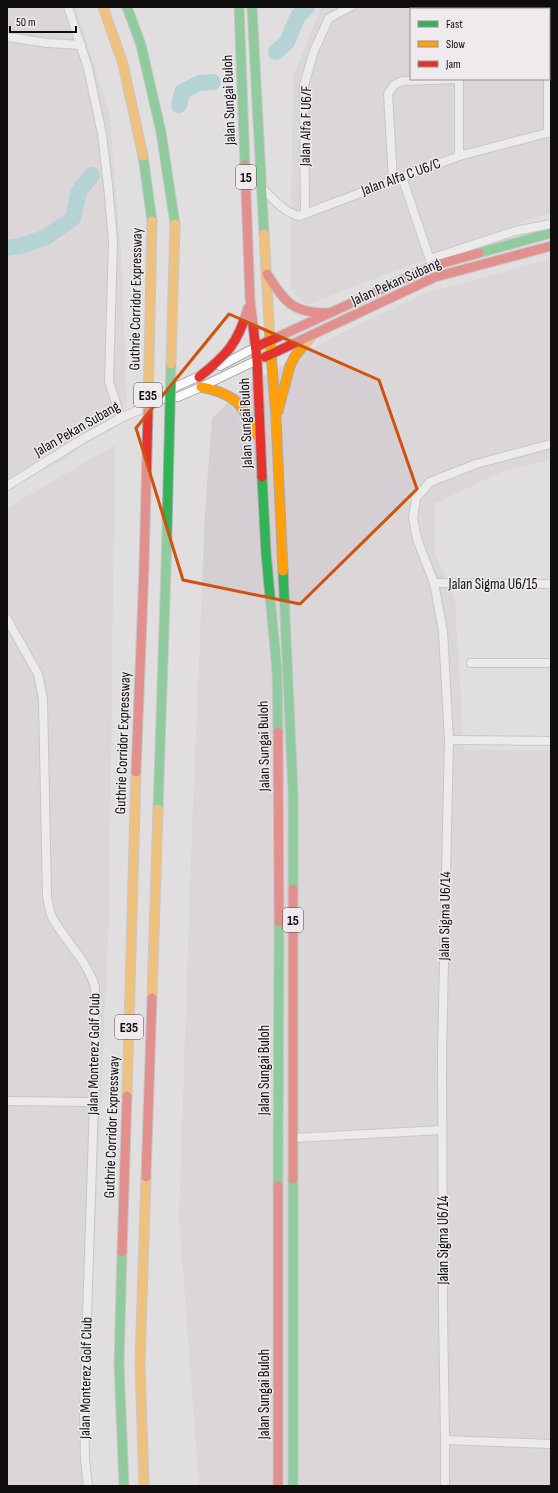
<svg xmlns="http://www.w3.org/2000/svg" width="558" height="1493" font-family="'Sofia Sans Condensed',sans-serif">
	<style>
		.built { fill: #d5ced3; fill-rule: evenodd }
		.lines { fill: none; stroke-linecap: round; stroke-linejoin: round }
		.river { stroke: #81c3ca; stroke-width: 16 }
		.street-casing { stroke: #aba9aa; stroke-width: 10 }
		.fast-casing { stroke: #aba9aa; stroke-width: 11 }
		.slow-casing { stroke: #aba9aa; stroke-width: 11 }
		.jam-casing { stroke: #aba9aa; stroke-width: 11 }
		.street { stroke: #fafafa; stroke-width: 8 }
		.fast { stroke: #30b455; stroke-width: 9 }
		.slow { stroke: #ff9f0a; stroke-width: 9 }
		.jam { stroke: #e5322d; stroke-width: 9 }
		.fast-bridge-casing { stroke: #a2adaf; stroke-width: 11; stroke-linecap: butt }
		.slow-bridge-casing { stroke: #a2adaf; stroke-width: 11; stroke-linecap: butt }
		.jam-bridge-casing { stroke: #a2adaf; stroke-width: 11; stroke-linecap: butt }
		.fast-bridge { stroke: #30b455; stroke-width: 9 }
		.slow-bridge { stroke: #ff9f0a; stroke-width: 9 }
		.jam-bridge { stroke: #e5322d; stroke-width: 9 }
		.marked { fill: none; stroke: #d2510c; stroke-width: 3; stroke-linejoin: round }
		.labels { text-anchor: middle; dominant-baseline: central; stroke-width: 3; stroke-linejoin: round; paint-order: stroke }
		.shield { fill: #eeeaed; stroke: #524f51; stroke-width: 1 }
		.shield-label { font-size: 14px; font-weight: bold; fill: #0f0d0e }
		.street-label { font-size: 15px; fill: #0f0d0e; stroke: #eeeaed }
	</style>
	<rect width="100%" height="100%" fill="#e0dedf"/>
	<g class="built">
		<path d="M7,7H76L109,112L121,252L127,402L66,459L7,488Z"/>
		<path d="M323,7H551V213L526,221L306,305L290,289L293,77L320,9ZM411,9H549V79H411Z"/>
		<path d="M551,259V460L501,472L434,504L435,554L455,599L464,750H551V1486H199L179,1218L191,855L205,513L212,419L240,389L345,331L426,293Z"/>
		<path d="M115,445L109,917L86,1432L91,1486H7V508Z"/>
	</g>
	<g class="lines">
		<g class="river">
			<path d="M276,52L287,42L298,16L307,7"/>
			<path d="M179,105L182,92L199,83L213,82"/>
			<path d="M7,248L21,246L46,237L73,218L79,191L92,175"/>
		</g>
		<defs>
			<g id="street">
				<path d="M68,7L88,68L102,134L108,185L113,241L109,382L121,418"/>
				<path d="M459,7V9"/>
				<path d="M548,9V7"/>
				<path d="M7,37L48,43L81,45"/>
				<path d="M459,79V156"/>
				<path d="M548,133V79"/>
				<path d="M402,177L431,263"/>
				<path d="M393,180L388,94L394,85L402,81L458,79"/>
				<path d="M262,188C272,198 284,212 299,216L459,156L551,132"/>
				<path d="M305,214L304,85L314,51L329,18L350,7"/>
				<path d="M430,259L515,231L551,224"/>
				<path d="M220,366L256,347"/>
				<path d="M171,392L175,387L202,375"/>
				<path d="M7,486L81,440L121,418L163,399L178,397L201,387L257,360"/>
				<path d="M434,583L551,584"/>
				<path d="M7,619L38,674L43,699L47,895C48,903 49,910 52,917C65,941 87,960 95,987L94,1102L84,1409L85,1459L88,1486"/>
				<path d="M471,663H551"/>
				<path d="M449,740L551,741"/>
				<path d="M7,1101L94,1102"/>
				<path d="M293,1138L442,1130"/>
				<path d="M445,1440L551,1444"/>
				<path d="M445,1486V1440L443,1310L442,1053L449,740L443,631L434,583L417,539L413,518L416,498L430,482L476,464L551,444"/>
			</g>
			<g id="fast">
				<path d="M127,7L141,45L161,132L175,224"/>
				<path d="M239,7L245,165"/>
				<path d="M252,7L264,234"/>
				<path d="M143,156L152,221"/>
				<path d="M479,253L551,233"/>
				<path d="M262,477L266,553L277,671L278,732"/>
				<path d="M283,571L293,792V889"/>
				<path d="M158,809L166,569"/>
				<path d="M293,1179V1486"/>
				<path d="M278,1186L279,922"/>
				<path d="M122,1252L119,1364L124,1486"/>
			</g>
			<g id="slow">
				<path d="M103,7L123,64L143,156"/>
				<path d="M264,234L270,340L276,417L283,571"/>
				<path d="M201,387C237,394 242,405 258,436"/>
				<path d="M278,411L290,366L295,356L312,336"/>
				<path d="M152,998L158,809"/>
				<path d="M127,1096L136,772"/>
				<path d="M144,1486L140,1363L146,1177"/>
			</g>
			<g id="jam">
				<path d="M245,165L250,299L257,360L262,477"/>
				<path d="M267,274C286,303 292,313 329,313"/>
				<path d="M256,347L432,266L479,253"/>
				<path d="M265,357L435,277L551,246"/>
				<path d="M199,377C227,355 238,343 248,308"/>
				<path d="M278,732L279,922"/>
				<path d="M136,772L144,568"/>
				<path d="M293,889V1179"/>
				<path d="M146,1177L152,998"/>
				<path d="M122,1252L127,1096"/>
				<path d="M278,1486V1186"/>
			</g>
		</defs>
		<use href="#street" class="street-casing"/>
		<use href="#fast" class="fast-casing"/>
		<use href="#slow" class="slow-casing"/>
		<use href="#jam" class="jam-casing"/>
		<use href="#street" class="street"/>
		<use href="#fast" class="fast"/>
		<use href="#slow" class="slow"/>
		<use href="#jam" class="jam"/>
		<defs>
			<path id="fast-bridge" d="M166,569L171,364"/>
			<g id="slow-bridge">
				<path d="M171,364L175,224"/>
				<path d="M148,411L152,221"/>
			</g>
			<path id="jam-bridge" d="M144,568L148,411"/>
		</defs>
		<use href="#fast-bridge" class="fast-bridge-casing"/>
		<use href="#slow-bridge" class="slow-bridge-casing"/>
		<use href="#jam-bridge" class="jam-bridge-casing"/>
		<use href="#fast-bridge" class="fast-bridge"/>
		<use href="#slow-bridge" class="slow-bridge"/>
		<use href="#jam-bridge" class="jam-bridge"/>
	</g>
	<path d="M0 0H558V1493H0ZM229,314L379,380L417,489L300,604L183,580L136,428Z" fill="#e0dedf" fill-opacity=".55" fill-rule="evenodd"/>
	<path class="marked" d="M229,314L379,380L417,489L300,604L183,580L136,428Z"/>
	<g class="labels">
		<g class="shield">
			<rect x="236" y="165" width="20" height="24" rx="3"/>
			<rect x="134" y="383" width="28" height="24" rx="3"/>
			<rect x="283" y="908" width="20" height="24" rx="3"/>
			<rect x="115" y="1015" width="28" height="24" rx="3"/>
		</g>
		<g class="shield-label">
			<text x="246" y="177">15</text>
			<text x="148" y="395">E35</text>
			<text x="293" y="920">15</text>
			<text x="129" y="1027">E35</text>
		</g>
		<g class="street-label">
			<text transform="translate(229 100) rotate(-92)">Jalan Sungai Buloh</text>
			<text transform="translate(306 126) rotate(-89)">Jalan Alfa F U6/F</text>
			<text transform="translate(401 177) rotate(-20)">Jalan Alfa C U6/C</text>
			<text transform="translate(396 282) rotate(-24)">Jalan Pekan Subang</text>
			<text transform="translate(136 299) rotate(-89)">Guthrie Corridor Expressway</text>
			<text transform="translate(246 423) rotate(-92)">Jalan Sungai Buloh</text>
			<text transform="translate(77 429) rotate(-30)">Jalan Pekan Subang</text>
			<text x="493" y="584">Jalan Sigma U6/15</text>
			<text transform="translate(123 743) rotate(-88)">Guthrie Corridor Expressway</text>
			<text transform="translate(264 746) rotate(-91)">Jalan Sungai Buloh</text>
			<text transform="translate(445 916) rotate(-89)">Jalan Sigma U6/14</text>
			<text transform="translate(94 1054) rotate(-89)">Jalan Monterez Golf Club</text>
			<text transform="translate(264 1070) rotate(-90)">Jalan Sungai Buloh</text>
			<text transform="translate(112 1127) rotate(-88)">Guthrie Corridor Expressway</text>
			<text transform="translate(443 1240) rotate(-90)">Jalan Sigma U6/14</text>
			<text transform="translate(86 1378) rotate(-89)">Jalan Monterez Golf Club</text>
			<text transform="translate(264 1394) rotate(-90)">Jalan Sungai Buloh</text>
		</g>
	</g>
	<rect width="558" height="1493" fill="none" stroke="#0f0d0e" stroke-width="16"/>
	<rect x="410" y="8" width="140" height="72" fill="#eeeaed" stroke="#959294"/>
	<rect x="418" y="21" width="20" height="6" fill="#30b455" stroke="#959294"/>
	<text x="446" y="28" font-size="12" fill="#0f0d0e">Fast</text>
	<rect x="418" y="41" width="20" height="6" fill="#ff9f0a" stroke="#959294"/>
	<text x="446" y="48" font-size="12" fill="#0f0d0e">Slow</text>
	<rect x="418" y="61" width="20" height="6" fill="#e5322d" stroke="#959294"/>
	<text x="446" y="68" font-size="12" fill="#0f0d0e">Jam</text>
	<path d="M10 26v6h66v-6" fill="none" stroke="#0f0d0e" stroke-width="2"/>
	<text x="16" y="26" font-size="12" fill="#0f0d0e" stroke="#eeeaed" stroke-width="3" paint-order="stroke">50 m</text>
</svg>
